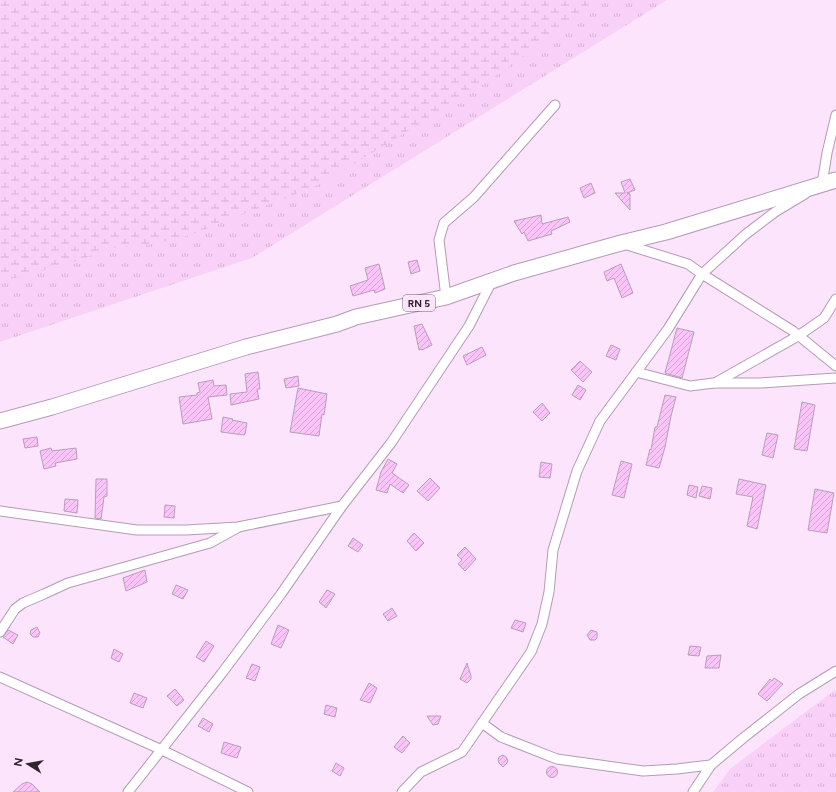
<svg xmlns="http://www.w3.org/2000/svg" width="836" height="792" font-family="Figtree,sans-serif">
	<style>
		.grass { fill: url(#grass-tufts) }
		.wetland { fill: url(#wetland-marsh) }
		.building { fill: url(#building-hatch); stroke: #b99eb8 }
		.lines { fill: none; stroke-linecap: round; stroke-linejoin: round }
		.street-casing { stroke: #b59ab5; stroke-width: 11 }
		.primary-casing { stroke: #b59ab5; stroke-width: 17 }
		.street { stroke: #fff; stroke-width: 9 }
		.primary { stroke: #fff; stroke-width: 15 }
		.labels { text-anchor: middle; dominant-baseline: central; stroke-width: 3; stroke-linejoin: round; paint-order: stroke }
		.shield { fill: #fce5fc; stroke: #6c5f6c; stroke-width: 1 }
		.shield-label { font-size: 10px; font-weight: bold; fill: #2f252f }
	</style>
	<defs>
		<pattern id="grass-tufts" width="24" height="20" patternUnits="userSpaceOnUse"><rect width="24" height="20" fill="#f9d0f8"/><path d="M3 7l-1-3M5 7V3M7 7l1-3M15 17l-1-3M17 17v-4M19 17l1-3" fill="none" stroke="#d6b2d5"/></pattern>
		<pattern id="wetland-marsh" width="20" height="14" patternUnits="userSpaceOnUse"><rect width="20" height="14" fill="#f9d0f8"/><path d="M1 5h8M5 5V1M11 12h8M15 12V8" fill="none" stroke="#d6b2d5"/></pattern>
		<pattern id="building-hatch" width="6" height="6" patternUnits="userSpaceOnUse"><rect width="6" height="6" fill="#fac3f9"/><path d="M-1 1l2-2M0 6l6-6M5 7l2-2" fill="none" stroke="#d7a7d6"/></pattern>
	</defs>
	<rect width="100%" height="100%" fill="#fce5fc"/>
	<g class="grass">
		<path d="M0,0H667L252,258L0,342Z"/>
		<path d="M836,689V792H713L730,769Z"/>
	</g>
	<path class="wetland" d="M0,0H602L477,89L321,184L193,234L155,244L112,248L74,262L0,282Z"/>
	<g class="building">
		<path d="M630,179L635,190L627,193L630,194V210L615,193H625L621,182Z"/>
		<path d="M591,183L595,193L584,198L580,188Z"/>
		<path d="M541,215L542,224L568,217L570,222L551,231L552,234L528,241L524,232L522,234L514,221Z"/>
		<path d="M417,260L420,271L411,274L408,262Z"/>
		<path d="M379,264L385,289L375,293L374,290L353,296L350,286L368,280L365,268Z"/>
		<path d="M621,264L633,293L622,298L614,278L607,281L604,272Z"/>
		<path d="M422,324L432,345L422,350V349L419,350L414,326Z"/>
		<path d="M677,328L694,332L682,378L665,373Z"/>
		<path d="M611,345L620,349L616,360L606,356Z"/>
		<path d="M482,347L486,355L467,365L463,356Z"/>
		<path d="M580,361L592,372L583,382L571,370Z"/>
		<path d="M258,372L260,389H257L259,399L231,405L230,394L247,392L245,374Z"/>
		<path d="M298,376L299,386L286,388L284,379Z"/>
		<path d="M213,380L214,386L226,385L227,395L208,397L212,419L183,424L179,397L197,395V393L200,392L198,383Z"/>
		<path d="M578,385L586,390L580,400L572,395Z"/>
		<path d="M298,388L327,394L324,415L322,414L319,436L290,432Z"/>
		<path d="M665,395L676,397L671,416L665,447L659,468L646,465L650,449L651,450L655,427H657Z"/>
		<path d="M802,402L815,405L807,451L794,449Z"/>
		<path d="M542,403L550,413L542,421L533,412Z"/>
		<path d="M223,417L233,419L232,420L247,423L245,434L244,435L221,432Z"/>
		<path d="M767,433L778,435L773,458L762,455Z"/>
		<path d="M37,437L38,446L25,448L23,439Z"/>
		<path d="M51,448L52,451L76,448L77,459L55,463L56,466L44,469L40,451Z"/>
		<path d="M388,459L397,464L392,473L409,485L403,493L390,484L387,493L376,490L381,472Z"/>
		<path d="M621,461L632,464L624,498L612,495Z"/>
		<path d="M541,462L552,464L550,478L539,477Z"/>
		<path d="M430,478L440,488L428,501L417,491Z"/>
		<path d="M96,479H107V496L104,497L101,519L95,518Z"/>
		<path d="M739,479L766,485L757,529L747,526L753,497L736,494Z"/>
		<path d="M689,485L698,487L696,498L687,495Z"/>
		<path d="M702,486L712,488L710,499L699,496Z"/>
		<path d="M815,489L834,493L827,533L808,530Z"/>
		<path d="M65,499L78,500L77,513L64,511Z"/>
		<path d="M165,505L175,506L174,518L164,517Z"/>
		<path d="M414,533L424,543L416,551L407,541Z"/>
		<path d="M353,538L363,545L358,552L348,546Z"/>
		<path d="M465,547L476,559L465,571L458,564L462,560L457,555Z"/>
		<path d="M145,570L147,582L126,591L123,578Z"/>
		<path d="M176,585L188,590L183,599L172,594Z"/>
		<path d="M327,590L335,594L326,608L319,602Z"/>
		<path d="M392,608L397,616L388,621L383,614Z"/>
		<path d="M515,620L526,623L523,632L511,628Z"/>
		<path d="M278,625L289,630L281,648L271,644Z"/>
		<path d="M37,627L40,633L38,637H33L30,634L31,630Z"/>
		<path d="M8,630L18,635L13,644L3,637Z"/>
		<path d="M591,630L597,632V638L595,640H590L587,635Z"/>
		<path d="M206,641L214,646L204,662L196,657Z"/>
		<path d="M690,646L701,647L699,656L688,655Z"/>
		<path d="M114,649L123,654L119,662L111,658Z"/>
		<path d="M721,655L719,668H705L707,656Z"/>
		<path d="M467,663L471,676V679L467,683L460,679Z"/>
		<path d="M252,664L260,667L255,681L246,678Z"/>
		<path d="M774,678L783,684L767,701L758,694L770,679L772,681Z"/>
		<path d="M369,683L377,688L370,703L360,700Z"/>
		<path d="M175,689L184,700L177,706L167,696Z"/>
		<path d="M134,693L147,698L143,708L130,703Z"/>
		<path d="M326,705L337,708L335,717L324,714Z"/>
		<path d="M427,716H441L438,724L433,725Z"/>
		<path d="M203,718L213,724L209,732L198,726Z"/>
		<path d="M403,736L410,743L402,753L394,747Z"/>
		<path d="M224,742L241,747L237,758L221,753Z"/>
		<path d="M503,755L506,757L508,761L507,763L503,767L499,763L498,760L499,757Z"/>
		<path d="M336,763L344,768L340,776L332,771Z"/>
		<circle cx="552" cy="772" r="5.5"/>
		<path d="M27,782L32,784L40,792H13L22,784Z"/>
	</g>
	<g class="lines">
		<defs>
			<g id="street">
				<path d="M819,186L822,184L827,153L836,115"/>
				<path d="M624,244L688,264L702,274L793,331L836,366"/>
				<path d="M446,297L439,240L444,223L474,197L555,105"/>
				<path d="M636,372L690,386L714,383H760L836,378"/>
				<path d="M715,383L798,336L824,318L836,299"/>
				<path d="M0,511L137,530H186L238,527L342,506"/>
				<path d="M0,632L15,609L23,603L44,594L68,583L210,543L237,528"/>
				<path d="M0,677L162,750L248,792"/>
				<path d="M482,723L501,737L557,759L643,771L677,769L693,767L711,765"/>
				<path d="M128,792L222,673L281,594L342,506L391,443L469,326L492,281"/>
				<path d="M402,792L421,772L462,752L531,652L542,624L549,592L553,550L577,471L600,421L668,329L702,274L746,234L775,212L805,194"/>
				<path d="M693,792L711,765L742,739L799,694L836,671"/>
			</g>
			<path id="primary" d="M0,421L52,407L246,347L337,324L356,317L446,297L514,273L621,243L666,232L836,180"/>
		</defs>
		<use href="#street" class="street-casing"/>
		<use href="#primary" class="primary-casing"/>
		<use href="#street" class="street"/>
		<use href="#primary" class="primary"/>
	</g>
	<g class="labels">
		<rect class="shield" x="403" y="295" width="32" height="16" rx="3"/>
		<g class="shield-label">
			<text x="419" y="303">RN 5</text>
		</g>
	</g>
	<g transform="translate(28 764) rotate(281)" stroke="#fce5fc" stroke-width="3" paint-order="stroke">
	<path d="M0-3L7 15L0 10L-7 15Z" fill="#2f252f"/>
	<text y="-6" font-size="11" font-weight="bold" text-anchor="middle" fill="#2f252f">N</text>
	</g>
</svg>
